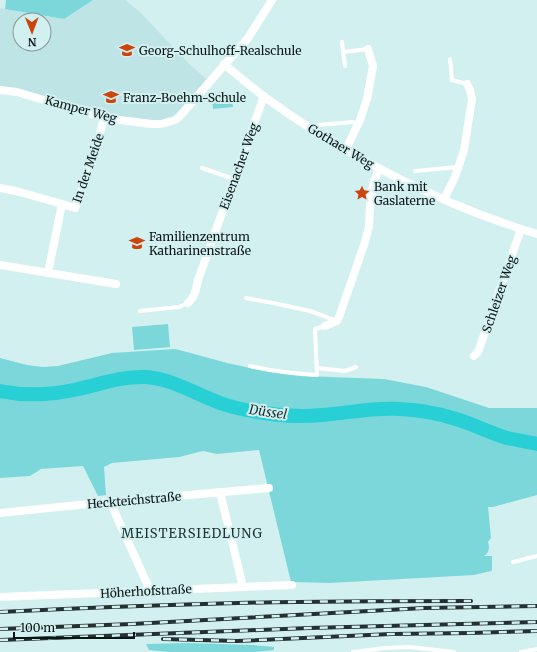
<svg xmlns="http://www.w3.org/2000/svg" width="537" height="652" font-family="Merriweather,serif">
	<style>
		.built { fill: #bee4e5; fill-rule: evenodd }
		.green { fill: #7cd7da }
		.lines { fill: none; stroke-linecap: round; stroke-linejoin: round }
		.river { stroke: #28d0d5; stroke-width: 14 }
		.lane { stroke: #fff; stroke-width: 4 }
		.street { stroke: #fff; stroke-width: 8 }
		.rail-casing { stroke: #243031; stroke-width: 4 }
		.rail { stroke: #d3f0f0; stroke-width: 2.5; stroke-dasharray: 8; stroke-linecap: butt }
		.labels { text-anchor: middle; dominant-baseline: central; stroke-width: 4; stroke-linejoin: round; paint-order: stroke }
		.poi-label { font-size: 12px; fill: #0b1516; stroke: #d3f0f0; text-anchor: start }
		.street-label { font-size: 12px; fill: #0b1516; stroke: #d3f0f0 }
		.water-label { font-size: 13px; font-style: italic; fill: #162f30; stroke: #d3f0f0 }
		.neighbourhood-label { font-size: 13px; letter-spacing: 1px; fill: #1b3334; stroke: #d3f0f0 }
	</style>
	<rect width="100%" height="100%" fill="#d3f0f0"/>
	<path class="built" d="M93,0H125L141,13L189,64L209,81L179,116L161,124L104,117L0,89V8L64,19ZM20,20H44V44H20Z"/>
	<g class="green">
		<path d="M6,0H93L64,19L5,9Z"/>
		<path d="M231,95L233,107L213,109L212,97Z"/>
		<path d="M168,324L170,347L134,350L132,327Z"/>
		<path d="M175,349L187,352L227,363L264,371L304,376L384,379L426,387L489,408H537V440L513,435L450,415L428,411L397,407L355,410L318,414L299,415L272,413L241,407L215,399L171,381L145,376L123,377L77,389L60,392L43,393L25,392L0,390V358L27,365L43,367L58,366L112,353Z"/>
		<path d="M147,378L170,382L219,403L243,411L283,416L310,417L372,411L399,410L421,411L451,418L508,439L537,445V495L493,507H488L491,538L488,542C490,548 489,553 484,556H492V570L491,571L474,575L330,583L291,582L259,450L217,454L203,451L179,457L112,463L104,467L106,495L98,496L83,466L41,469L30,476L0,478V392L25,394H51L77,390L126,379Z"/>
		<path d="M187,643L252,645L274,647V650L255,652H169L149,650L146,644Z"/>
	</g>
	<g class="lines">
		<path class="river" d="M0,391C25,396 53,395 78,389C101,384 122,376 146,377C173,379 195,394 220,403C234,408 250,411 264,413C283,416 303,417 322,415C348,413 374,407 400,409C419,410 438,413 456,419C473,424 490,433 507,438C517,440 527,442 537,444"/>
		<g class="lane">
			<path d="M342,42L345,66"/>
			<path d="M343,52L368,49"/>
			<path d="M450,59L452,80L467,84"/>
			<path d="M315,131L319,125L353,122L358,124"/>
			<path d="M202,168L234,179"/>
			<path d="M415,171L458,167"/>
			<path d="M246,298L278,304L310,311L337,321"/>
			<path d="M140,311L179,307L188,303"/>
			<path d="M250,366C272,371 295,374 317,375L315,329L325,326"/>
			<path d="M317,368L345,371L356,367"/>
			<path d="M513,562L537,556"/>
			<path d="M353,652L385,648L409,647L454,652"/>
			<path d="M521,652L537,649"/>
		</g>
		<g class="street">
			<path d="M224,64C237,75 249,85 262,95C343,155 441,205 537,234"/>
			<path d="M0,90L17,92L104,118L152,124H161L175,120L179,117L248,38L272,0"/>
			<path d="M346,149L360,120L367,99L373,66L368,49"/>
			<path d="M0,188L20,192L62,204"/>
			<path d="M444,199L455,177L464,150L472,99L470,90L467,84"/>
			<path d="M0,265L116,284"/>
			<path d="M48,273L62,204L75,208L92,162L104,118"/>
			<path d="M188,303C195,297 196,289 198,280L264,96"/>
			<path d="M325,326L337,321L339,317L364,245L369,227L370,205L373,184L379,169"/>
			<path d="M474,356L478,352L521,229"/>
			<path d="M220,492L243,587"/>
			<path d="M110,502L150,590"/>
			<path d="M0,513L108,502L269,488"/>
			<path d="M0,597L292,585"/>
		</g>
		<defs>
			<g id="rail">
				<path d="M0,612C79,608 159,605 238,603C316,601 393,601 471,601"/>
				<path d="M0,629L132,624L424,608L537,606"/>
				<path d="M163,639L237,641L391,634L470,633L537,631"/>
				<path d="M0,640L309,628L537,622"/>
			</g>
		</defs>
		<use href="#rail" class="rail-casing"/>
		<use href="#rail" class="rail"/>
	</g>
	<defs>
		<symbol id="school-bare" viewBox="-9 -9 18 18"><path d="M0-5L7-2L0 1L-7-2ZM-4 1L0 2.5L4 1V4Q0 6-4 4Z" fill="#cb450d" stroke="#d3f0f0" stroke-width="2.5" paint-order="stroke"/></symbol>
		<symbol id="sight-bare" viewBox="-9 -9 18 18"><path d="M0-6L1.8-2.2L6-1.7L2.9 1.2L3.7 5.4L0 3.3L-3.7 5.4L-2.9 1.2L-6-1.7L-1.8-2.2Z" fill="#cb450d" stroke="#d3f0f0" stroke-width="2.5" paint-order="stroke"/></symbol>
	</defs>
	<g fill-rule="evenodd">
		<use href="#school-bare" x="116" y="39" width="22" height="22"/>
		<use href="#school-bare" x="100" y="86" width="22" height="22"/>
		<use href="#sight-bare" x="351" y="182" width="22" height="22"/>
		<use href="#school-bare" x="126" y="232" width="22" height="22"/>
	</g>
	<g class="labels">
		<g class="poi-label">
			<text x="139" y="50">Georg-Schulhoff-Realschule</text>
			<text x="123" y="97">Franz-Boehm-Schule</text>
			<text x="374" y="186">Bank mit<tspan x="374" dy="14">Gaslaterne</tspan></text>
			<text x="149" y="236">Familienzentrum<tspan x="149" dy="14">Katharinenstraße</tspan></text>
		</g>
		<g class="street-label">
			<text transform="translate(81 109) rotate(15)">Kamper Weg</text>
			<text transform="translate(341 146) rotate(31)">Gothaer Weg</text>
			<text transform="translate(239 166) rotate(-70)">Eisenacher Weg</text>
			<text transform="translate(88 168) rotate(-71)">In der Meide</text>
			<text transform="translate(499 294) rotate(-71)">Schleizer Weg</text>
			<text transform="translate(134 500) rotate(-5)">Heckteichstraße</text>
			<text transform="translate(146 591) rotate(-3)">Höherhofstraße</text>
		</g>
		<g class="water-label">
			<text transform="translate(268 412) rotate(8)">Düssel</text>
		</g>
		<g class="neighbourhood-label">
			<text x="192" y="533">MEISTERSIEDLUNG</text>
		</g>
	</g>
	<g transform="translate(32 32) rotate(179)"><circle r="19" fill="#d3f0f0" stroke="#839899"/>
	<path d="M0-3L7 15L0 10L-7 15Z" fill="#cb450d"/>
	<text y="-6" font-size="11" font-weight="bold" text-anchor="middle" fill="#0b1516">N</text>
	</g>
	<path d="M14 632v6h120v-6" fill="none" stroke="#0b1516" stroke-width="2"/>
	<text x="20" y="632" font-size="12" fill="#0b1516" stroke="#d3f0f0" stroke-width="3" paint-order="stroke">100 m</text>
</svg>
